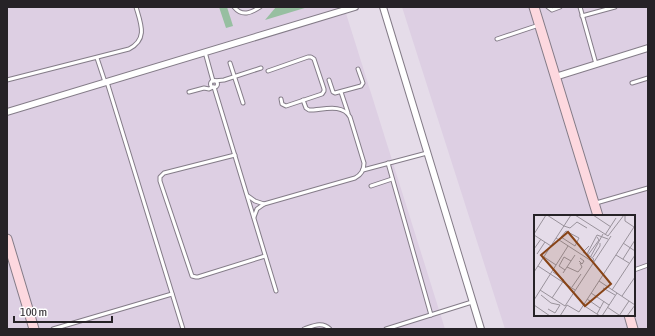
<svg xmlns="http://www.w3.org/2000/svg" width="655" height="336" font-family="'Asap Condensed',sans-serif">
	<style>
		.built { fill: #ddcfe3; fill-rule: evenodd }
		.green { fill: #97bfa1 }
		.lines { fill: none; stroke-linecap: round; stroke-linejoin: round }
		.service-casing { stroke: #847c88; stroke-width: 5 }
		.minor-casing { stroke: #847c88; stroke-width: 8 }
		.secondary-casing { stroke: #847c88; stroke-width: 11 }
		.service { stroke: #fff; stroke-width: 3 }
		.minor { stroke: #fff; stroke-width: 6 }
		.secondary { stroke: #fdd8df; stroke-width: 9 }
		.inset-road { fill: none; stroke: #99929b; stroke-width: 1 }
		.view { fill: #884417; fill-opacity: 0.15; stroke: #884417; stroke-width: 2 }
		.inset-edge { fill: none; stroke: #262227; stroke-width: 2 }
	</style>
	<rect width="100%" height="100%" fill="#e5dce9"/>
	<g class="built">
		<path d="M7,7H344L445,329H7Z"/>
		<path d="M402,7H648V329H505ZM535,216H634V315H535Z"/>
	</g>
	<g class="green">
		<path d="M219,7H227L233,26L226,28Z"/>
		<path d="M276,7H308L265,20Z"/>
	</g>
	<g class="lines">
		<defs>
			<g id="service">
				<path d="M234,7C242,17 251,13 260,7"/>
				<path d="M548,7L552,10L560,7"/>
				<path d="M580,7L596,64"/>
				<path d="M582,16L615,7"/>
				<path d="M497,39L539,25"/>
				<path d="M205,52L213,81"/>
				<path d="M97,58L105,82"/>
				<path d="M230,63L243,103"/>
				<path d="M268,71L308,57H311L314,59L324,89V91L322,94L286,106L282,104L281,99"/>
				<path d="M7,80L129,49C148,39 141,24 136,7"/>
				<path d="M329,80L333,92L335,93L361,86L363,83L358,69"/>
				<circle cx="214" cy="84" r="3.5"/>
				<path d="M214,81L224,80L261,68"/>
				<path d="M107,82L183,329"/>
				<path d="M632,83L648,78"/>
				<path d="M214,87L276,291"/>
				<path d="M189,92L204,88L209,89L213,87"/>
				<path d="M341,92L348,113"/>
				<path d="M235,155L164,173L160,177V181L192,276L196,277H198L265,256"/>
				<path d="M388,163L431,315"/>
				<path d="M363,170L427,153"/>
				<path d="M371,186L392,179"/>
				<path d="M248,196L255,201L264,204"/>
				<path d="M596,203L648,188"/>
				<path d="M254,217L257,209L264,204L355,178C361,175 364,170 364,163L350,117C342,103 323,110 309,110L306,108L303,100"/>
				<path d="M634,270L648,265"/>
				<path d="M53,329L172,294"/>
				<path d="M304,329C313,326 322,321 330,329"/>
				<path d="M386,329L472,302"/>
			</g>
			<g id="minor">
				<path d="M383,7L481,329"/>
				<path d="M555,77L648,48"/>
				<path d="M7,112L355,7"/>
			</g>
			<g id="secondary">
				<path d="M534,7L598,216"/>
				<path d="M7,239L34,329"/>
				<path d="M629,315L633,329"/>
			</g>
		</defs>
		<use href="#service" class="service-casing"/>
		<use href="#minor" class="minor-casing"/>
		<use href="#secondary" class="secondary-casing"/>
		<use href="#service" class="service"/>
		<use href="#minor" class="minor"/>
		<use href="#secondary" class="secondary"/>
	</g>
	<g transform="translate(534 215)">
		<rect width="101" height="101" fill="#e5dce9"/>
		<path class="inset-road" d="M13,0L30,11M41,0L74,21L90,0M59,0L77,12M30,11L36,13L43,7L53,13M32,16L45,23L41,31L27,22ZM0,19L12,0M0,20L17,31M71,20L82,3M22,23L59,47M89,28L101,36M55,31L49,37L59,43L60,46M0,34L7,24M3,39L11,27M53,39L63,20L74,24M54,40L65,25L63,22M82,40L95,48M57,41L69,19M10,42L22,50M59,42L66,31V28M89,44L101,25M45,46L48,49L50,46L46,43M4,51L41,75M33,52L44,57L48,52L46,48M31,55L25,51L30,42L37,46M0,57L37,0M29,58L41,40M65,66L101,90M38,72L47,59M69,73L81,80M6,75L31,91M78,75L101,40M57,78L75,90M7,80L17,88L26,90L21,98L14,94M88,81L101,62M18,83L30,65L19,57M53,84L66,93M0,85L34,31M0,90L16,101M49,90L66,101M31,91L77,21M73,92L85,100M63,99L70,86M26,101L33,90L45,97L100,12L91,6V0M68,101L83,78M85,101L95,86M93,101L101,90"/>
		<path class="view" d="M34,17L77,69L51,91L7,40Z"/>
		<rect width="101" height="101" class="inset-edge"/>
	</g>
	<rect width="655" height="336" fill="none" stroke="#262227" stroke-width="16"/>
	<path d="M14 316v6h98v-6" fill="none" stroke="#262227" stroke-width="2"/>
	<text x="20" y="316" font-size="12" fill="#262227" stroke="#ffffff" stroke-width="3" paint-order="stroke">100 m</text>
</svg>
